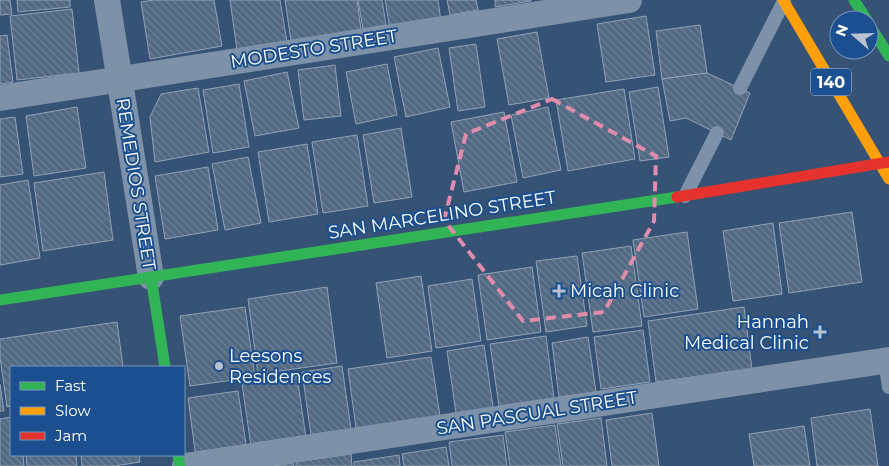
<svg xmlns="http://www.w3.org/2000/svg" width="889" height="466" font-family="Montserrat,sans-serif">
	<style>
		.building { fill: url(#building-back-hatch); stroke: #92a2b6 }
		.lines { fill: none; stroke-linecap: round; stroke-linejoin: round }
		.lane { stroke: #7d92a8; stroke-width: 14 }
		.street { stroke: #7d92a8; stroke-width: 26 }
		.fast { stroke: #30b455; stroke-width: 11 }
		.slow { stroke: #ff9f0a; stroke-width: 11 }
		.jam { stroke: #e5322d; stroke-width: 11 }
		.marked { fill: none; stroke: #e08cad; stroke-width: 4; stroke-dasharray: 10 6; stroke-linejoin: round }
		.poi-dot { fill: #b9c2ce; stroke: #1b4f8f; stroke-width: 2 }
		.labels { text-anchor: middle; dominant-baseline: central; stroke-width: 4; stroke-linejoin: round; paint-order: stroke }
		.shield { fill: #1b4f8f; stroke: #bbcadd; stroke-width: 1 }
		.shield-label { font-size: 16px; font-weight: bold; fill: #fff }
		.street-label { font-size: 18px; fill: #fff; stroke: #1b4f8f }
		.poi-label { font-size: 18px; fill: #fff; stroke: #1b4f8f; text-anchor: start }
	</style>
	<defs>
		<pattern id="building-back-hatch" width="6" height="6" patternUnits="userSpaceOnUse" patternTransform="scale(1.25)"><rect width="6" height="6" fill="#526984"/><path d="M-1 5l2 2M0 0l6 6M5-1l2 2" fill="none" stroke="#6c8096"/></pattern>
	</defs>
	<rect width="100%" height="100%" fill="#365274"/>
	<g class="building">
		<path d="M0,0H10L12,14L0,15Z"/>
		<path d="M17,0H70V7L18,12Z"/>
		<path d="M154,0H214L222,46L150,59L141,2Z"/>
		<path d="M230,0H280L287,42L237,50Z"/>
		<path d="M285,0H357L361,30L291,41Z"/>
		<path d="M358,0H382L386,25L363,29Z"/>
		<path d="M385,0H438L441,21L390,29Z"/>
		<path d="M447,0H476L478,10L450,15Z"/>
		<path d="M495,0H531V1L495,7Z"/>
		<path d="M72,9L79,73L17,80L10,16Z"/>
		<path d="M646,16L655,75L606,82L597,24Z"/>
		<path d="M700,25L707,73L662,79L656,31Z"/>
		<path d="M537,32L549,98L509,105L497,39Z"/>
		<path d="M7,35L13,82L0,84V36Z"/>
		<path d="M476,44L485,107L458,111L449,48Z"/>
		<path d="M438,48L450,107L406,117L394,57Z"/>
		<path d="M387,64L397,115L356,124L346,72Z"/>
		<path d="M335,65L341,116L304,120L298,70Z"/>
		<path d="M287,72L299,128L255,136L244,81Z"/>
		<path d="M707,73L750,93L731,140L686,118L670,121L662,79Z"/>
		<path d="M239,84L249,147L213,153L203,90Z"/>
		<path d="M658,87L669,157L640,161L629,92Z"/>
		<path d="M198,88L209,152L155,162L150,117L161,94Z"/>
		<path d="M624,89L635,159L568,171L556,100Z"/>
		<path d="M77,107L86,168L34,176L26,116Z"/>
		<path d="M548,107L561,170L523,178L511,115Z"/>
		<path d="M504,112L517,182L464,192L451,122Z"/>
		<path d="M15,117L23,174L0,177V119Z"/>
		<path d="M401,128L412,197L374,203L363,135Z"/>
		<path d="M357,135L368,206L323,213L312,142Z"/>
		<path d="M307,144L318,214L269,222L258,152Z"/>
		<path d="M248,157L261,223L225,230L212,164Z"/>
		<path d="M208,167L218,230L165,239L155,176Z"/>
		<path d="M104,172L113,240L43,251L34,183Z"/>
		<path d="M28,180L40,258L0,265V185Z"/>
		<path d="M852,212L862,282L789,293L779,223Z"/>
		<path d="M773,223L782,294L733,301L723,231Z"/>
		<path d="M687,232L698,309L644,317L633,240Z"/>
		<path d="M631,246L642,326L593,332L582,253Z"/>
		<path d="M577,256L587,326L546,332L536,261Z"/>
		<path d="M532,267L541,332L487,340L478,275Z"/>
		<path d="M421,276L432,351L387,358L376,283Z"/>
		<path d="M472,279L481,341L436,348L428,286Z"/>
		<path d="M327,287L337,363L258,374L248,299Z"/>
		<path d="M245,307L255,377L190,386L180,316Z"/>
		<path d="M744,307L752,369L656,382L648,321Z"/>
		<path d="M117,322L123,367H11V406L7,407L0,357V339Z"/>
		<path d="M643,330L650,382L601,389L594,337Z"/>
		<path d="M546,336L554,398L499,406L490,344Z"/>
		<path d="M588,337L596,392L559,397L552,343Z"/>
		<path d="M484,345L493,407L456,413L447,351Z"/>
		<path d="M431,357L440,416L356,428L348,369Z"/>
		<path d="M342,366L351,429L311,435L302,372Z"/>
		<path d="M297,376L306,438L251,446L242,384Z"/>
		<path d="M0,384L4,411H0Z"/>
		<path d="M238,391L247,451L196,458L188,398Z"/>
		<path d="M870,409L878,466H817L811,418Z"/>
		<path d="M652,413L659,466H612L606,420Z"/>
		<path d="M11,417V455H23L24,466H0V419Z"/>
		<path d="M601,418L607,466H563L557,424Z"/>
		<path d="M555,425L561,466H510L505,432Z"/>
		<path d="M804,426L810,466H754L749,434Z"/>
		<path d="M503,435L507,466H452L449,442Z"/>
		<path d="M446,447L449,466H404L402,454Z"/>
		<path d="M351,454L352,466H296V462Z"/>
		<path d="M26,455H76L77,466H27Z"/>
		<path d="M81,455H139L140,462L115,466H82Z"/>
		<path d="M399,455L400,466H354V462Z"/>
		<path d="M293,463L294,466H273Z"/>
	</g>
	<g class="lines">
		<g class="lane">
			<path d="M740,88L784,1"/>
			<path d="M685,196L717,133"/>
			<path d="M887,374L889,387"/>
		</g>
		<g class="street">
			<path d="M107,0L151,277"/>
			<path d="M0,98L629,0"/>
			<path d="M185,466L889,360"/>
		</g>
		<g class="fast">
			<path d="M854,0L867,20"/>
			<path d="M869,24L889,56"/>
			<path d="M151,277L165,367"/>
			<path d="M0,300L677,197"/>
			<path d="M178,455L180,466"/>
		</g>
		<path class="slow" d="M783,0L889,179"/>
		<path class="jam" d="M677,197L889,162"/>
	</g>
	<path class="marked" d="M552,99L656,156L654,221L604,312L523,321L444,220L466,134Z"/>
	<g class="poi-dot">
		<path d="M556.5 283.5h5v5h5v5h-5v5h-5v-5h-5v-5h5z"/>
		<path d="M817.5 324.5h5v5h5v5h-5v5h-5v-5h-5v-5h5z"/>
		<circle cx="219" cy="366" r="5"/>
	</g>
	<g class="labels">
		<rect class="shield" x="811" y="68.5" width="40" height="27" rx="4"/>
		<g class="shield-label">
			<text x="831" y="82">140</text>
		</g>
		<g class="street-label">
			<text transform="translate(314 49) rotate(-9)">MODESTO STREET</text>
			<text transform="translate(136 184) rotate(81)">REMEDIOS STREET</text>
			<text transform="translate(442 215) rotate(-9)">SAN MARCELINO STREET</text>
			<text transform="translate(537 413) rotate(-9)">SAN PASCUAL STREET</text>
		</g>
		<g class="poi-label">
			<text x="570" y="291">Micah Clinic</text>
			<text x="809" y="322" text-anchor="end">Hannah<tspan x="809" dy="21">Medical Clinic</tspan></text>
			<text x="229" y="356">Leesons<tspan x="229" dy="21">Residences</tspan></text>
		</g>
	</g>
	<rect x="10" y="366" width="175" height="90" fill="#1b4f8f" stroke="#7695bc"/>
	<rect x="20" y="382" width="25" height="8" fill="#30b455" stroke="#7695bc"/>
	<text x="55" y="391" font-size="15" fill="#ffffff">Fast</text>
	<rect x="20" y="407" width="25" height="8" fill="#ff9f0a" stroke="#7695bc"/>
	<text x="55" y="416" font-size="15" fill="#ffffff">Slow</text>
	<rect x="20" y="432" width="25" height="8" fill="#e5322d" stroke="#7695bc"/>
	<text x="55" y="441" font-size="15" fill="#ffffff">Jam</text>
	<g transform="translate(854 35) rotate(290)"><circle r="24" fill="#1b4f8f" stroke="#7695bc"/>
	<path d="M0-4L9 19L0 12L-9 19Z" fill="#b9c2ce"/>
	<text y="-8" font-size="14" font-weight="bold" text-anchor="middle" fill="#ffffff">N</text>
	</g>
</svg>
